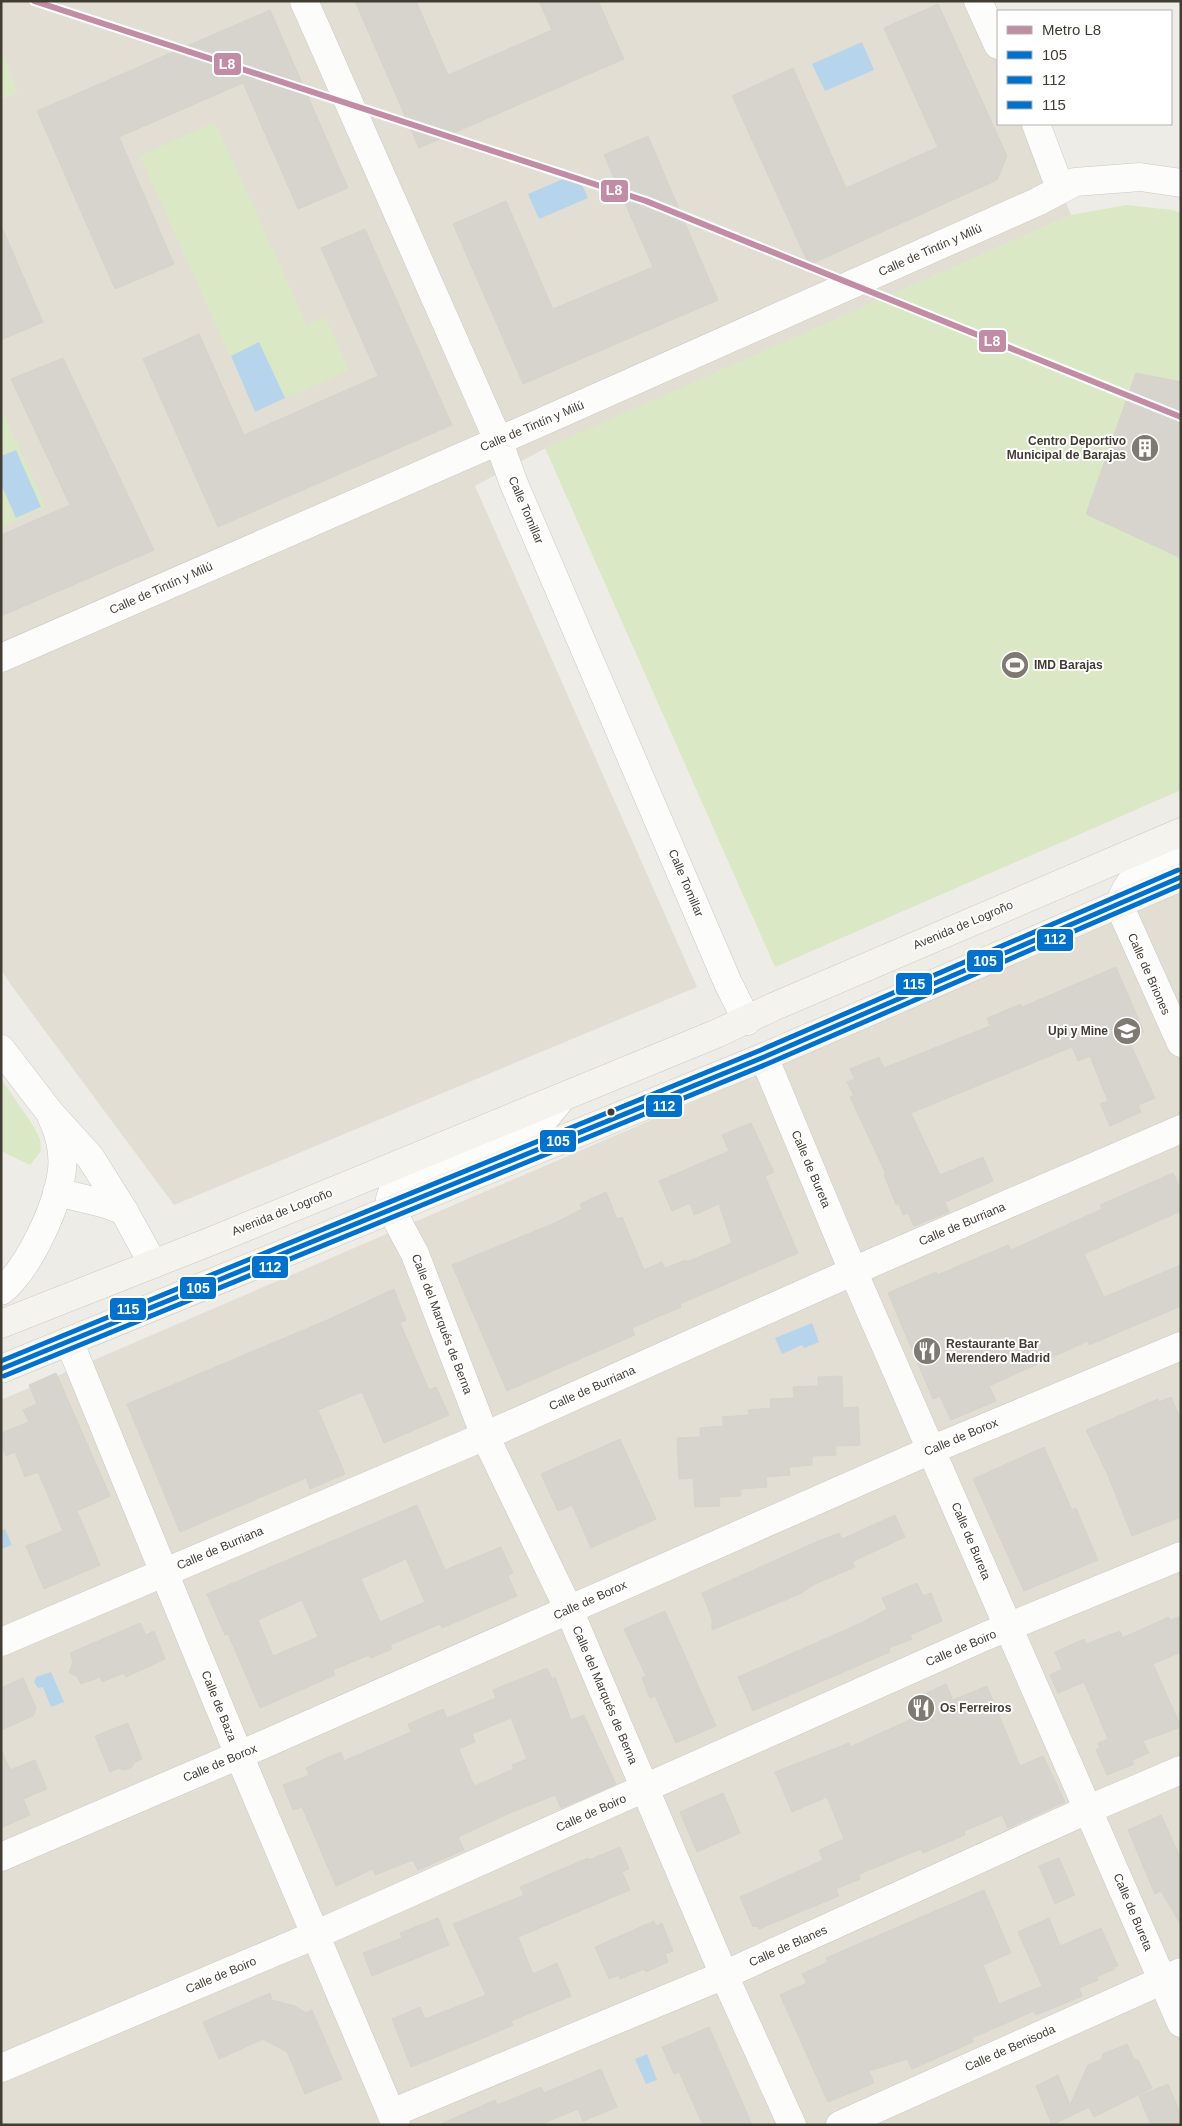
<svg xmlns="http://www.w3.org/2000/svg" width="1182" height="2126" font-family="Arial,sans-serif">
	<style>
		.residential { fill: #e2ded3 }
		.green { fill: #dae8c6 }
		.water { fill: #b6d5ec }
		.building { fill: #d7d4ce; stroke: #d6d3cc; fill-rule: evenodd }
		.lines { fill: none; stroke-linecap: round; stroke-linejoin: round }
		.minor-casing { stroke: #cac8c2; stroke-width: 29 }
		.secondary-casing { stroke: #cdc9bd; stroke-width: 29 }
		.minor { stroke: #fcfcfb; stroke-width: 28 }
		.secondary { stroke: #f5f3ed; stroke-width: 28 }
		.bus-1-casing { stroke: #fff; stroke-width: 9 }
		.bus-2-casing { stroke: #fff; stroke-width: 9 }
		.bus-3-casing { stroke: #fff; stroke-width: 9 }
		.bus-1 { stroke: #0072ce; stroke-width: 5 }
		.bus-2 { stroke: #0072ce; stroke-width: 5 }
		.bus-3 { stroke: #0072ce; stroke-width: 5 }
		.metro-1-casing { stroke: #fff; stroke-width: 10 }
		.metro-1 { stroke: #c18ca4; stroke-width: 6 }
		.bus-dot { fill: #423d33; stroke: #fff; stroke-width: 2 }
		.labels { text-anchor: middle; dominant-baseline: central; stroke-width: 4; stroke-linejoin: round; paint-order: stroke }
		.street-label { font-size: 12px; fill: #423d33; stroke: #fff }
		.poi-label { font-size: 12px; font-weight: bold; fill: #423d33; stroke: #fff; text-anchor: start }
		.line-badge { stroke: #fff; stroke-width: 2 }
		.badge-label { font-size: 14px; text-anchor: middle; font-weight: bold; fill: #fff }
	</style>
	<rect width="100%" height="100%" fill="#eeece6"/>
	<g class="residential">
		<path d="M1,1H979L998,43V124H1036L1071,215L544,449L475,486L697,987L174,1205L11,985L1,969V99L17,93L1,48Z"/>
		<path d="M1181,892V2125H1V1400Z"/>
	</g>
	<g class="green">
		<path d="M1,48L17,93L1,99Z"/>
		<path d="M215,122L307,325L325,317L349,370L255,412L140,156Z"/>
		<path d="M1126,205L1172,210L1181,213V790L775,967L545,448L1071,215Z"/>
		<path d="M1,407L46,507L1,527Z"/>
		<path d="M1,1079L34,1127L40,1139L41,1151L30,1165L1,1151Z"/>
	</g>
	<g class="water">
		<path d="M862,42L874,70L825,91L812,64Z"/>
		<path d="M577,173L588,198L539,219L528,194Z"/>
		<path d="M259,342L285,398L255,412L231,356Z"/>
		<path d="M16,450L41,507L16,518L1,484V456Z"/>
		<path d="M812,1323L819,1342L804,1348L802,1345L782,1354L775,1338Z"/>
		<path d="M5,1529L12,1545L1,1549V1531Z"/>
		<path d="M51,1672L64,1702L51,1707L43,1687L38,1688L34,1682L36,1677Z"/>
		<path d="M647,2054L657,2080L646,2084L635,2059Z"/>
	</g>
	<g class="building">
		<path d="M355,1H416L448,75L552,30L539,1H598L624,59L419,148Z"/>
		<path d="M938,4L1007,156L997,180L809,265L732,96L793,68L846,188L938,147L884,28Z"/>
		<path d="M270,10L348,188L298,209L243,83L119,137L174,264L115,289L37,111Z"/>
		<path d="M648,136L718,300L523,384L453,224L506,201L553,309L653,267L604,155Z"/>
		<path d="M1,225L43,322L1,340Z"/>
		<path d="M365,229L452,425L218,527L143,359L199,334L244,435L378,376L321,248Z"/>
		<path d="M63,358L154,550L1,616V535L70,505L11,379Z"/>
		<path d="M1136,373L1181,382V558L1086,514Z"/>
		<path d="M1116,967L1144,1032L1128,1039L1155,1098L1138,1105L1141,1112L1110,1126L1100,1104L1108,1101L1090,1056L1078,1061L1072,1047L911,1113L940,1175L983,1157L993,1181L945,1202L949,1212L914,1226L908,1213L903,1215L899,1204L896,1205L884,1174H886L850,1097L854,1096L847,1082L855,1079L850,1069L879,1057L884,1068L990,1026L987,1018L1021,1004L1022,1007Z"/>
		<path d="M751,1123L774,1172L765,1176L798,1253L680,1304L681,1307L632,1328L635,1335L507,1391L452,1265L557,1222L582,1209L580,1204L606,1192L617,1219L622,1217L644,1270L662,1262L665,1268L686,1260L687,1262L732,1243L719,1204L694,1215L690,1203L672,1211L659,1181L729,1151L722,1135Z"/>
		<path d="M1173,1173L1181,1190V1211L1084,1254L1104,1297L1181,1265V1306L1089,1345L1088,1341L989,1386L996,1401L951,1420L940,1396L933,1399L888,1293L936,1272L937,1275L1008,1245L1011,1250L1102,1209L1100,1205Z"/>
		<path d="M394,1289L406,1320L400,1323L429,1390L436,1387L449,1415L384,1443L362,1392L318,1410L345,1474L310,1489L306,1478L180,1532L127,1404L325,1321Z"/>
		<path d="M56,1373L110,1496L77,1511L100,1565L44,1589L26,1546L63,1531L38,1472L25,1477L15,1452L6,1456L1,1445V1433L29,1422L23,1410L37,1404L29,1385Z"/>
		<path d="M842,1376L843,1408L858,1407L860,1445L836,1446V1455L812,1456V1465L789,1467L790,1475L766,1477L767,1487L741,1489V1496L719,1497L720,1506L695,1507L693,1478L679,1479L677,1438L700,1437V1428L724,1426L722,1417L749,1415L748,1410L771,1408L770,1399L794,1398L793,1387L818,1386V1377Z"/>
		<path d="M1171,1397L1181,1420V1517L1132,1536L1107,1473L1086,1430L1158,1399L1159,1402Z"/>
		<path d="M620,1439L656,1519L591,1548L572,1505L558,1511L541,1474Z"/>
		<path d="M1044,1447L1072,1510L1076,1508L1098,1560L1024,1591L973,1479Z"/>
		<path d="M417,1505L445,1570L501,1547L513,1573L508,1576L517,1596L442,1628L440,1624L390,1645L392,1649L371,1658L369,1655L333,1670L335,1675L260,1708L228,1634L225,1635L207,1594ZM406,1559L425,1602L380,1622L361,1579ZM302,1600L318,1637L273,1656L258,1620Z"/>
		<path d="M895,1515L905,1537L852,1562L855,1567L813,1585L800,1594L712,1630V1619L702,1593L816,1542L839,1533L842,1539Z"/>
		<path d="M917,1583L923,1596L931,1593L942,1621L910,1635L912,1639L889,1648L890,1652L753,1711L738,1677L861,1623L887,1609L882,1598Z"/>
		<path d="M665,1611L716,1726L676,1743L655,1696L650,1698L642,1678L646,1676L624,1629Z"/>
		<path d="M1181,1616V1652L1153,1664L1181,1727L1143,1741L1149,1753L1132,1760L1134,1764L1107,1775L1096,1750L1100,1748L1098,1743L1108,1739L1084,1682L1058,1693L1050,1675L1062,1669L1055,1652L1084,1639L1086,1644L1120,1631L1122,1638L1169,1617L1170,1620Z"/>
		<path d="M140,1623L146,1635L154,1631L165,1659L126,1677L124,1673L102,1682L100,1677L81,1684L77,1676L69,1673L73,1662L70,1653Z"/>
		<path d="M547,1668L552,1679L555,1677L571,1720L584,1715L616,1784L561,1808L555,1795L510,1813L458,1837L464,1850L418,1870L413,1860L375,1875L373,1869L336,1886L302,1807L293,1810L283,1785L309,1775L306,1768L320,1761L341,1752L344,1761L411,1732L408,1724L443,1709L447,1718L496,1698L493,1690ZM511,1718L527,1759L512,1765L514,1769L474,1786L459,1749L475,1742L472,1734Z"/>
		<path d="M23,1678L36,1708L33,1716L1,1730V1688Z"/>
		<path d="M946,1684L953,1700L987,1686L1020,1766L1043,1756L1065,1802L1008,1828L1002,1815L964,1831L965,1835L923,1853L921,1849L859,1874L860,1879L836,1889L839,1896L759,1929L757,1926L753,1927L740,1897L823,1860L819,1850L844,1839L827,1797L792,1812L775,1772L849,1743L850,1747L914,1718L907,1702Z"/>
		<path d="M128,1723L142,1759L135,1762L132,1767L124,1770L119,1768L110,1772L95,1736Z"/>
		<path d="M1,1749L10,1770L35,1760L47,1789L23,1799L30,1815L1,1828Z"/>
		<path d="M723,1793L740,1833L697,1852L680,1812Z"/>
		<path d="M1161,1815L1181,1859V1925L1161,1891L1155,1894L1128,1830Z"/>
		<path d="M620,1847L629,1869L622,1872L630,1890L518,1937L533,1974L557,1963L571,1996L511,2021L513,2025L486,2037L411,2067L392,2019L420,2007L425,2019L486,1995L453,1924L524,1895L520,1887L588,1858L589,1860Z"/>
		<path d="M1059,1858L1075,1895L1055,1904L1039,1866Z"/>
		<path d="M984,1890L1011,1953L983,1965L999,2004L1042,1986L1018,1932L1049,1918L1060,1946L1101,1928L1118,1966L1114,1967L1115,1969L1096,1977L1098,1980L1079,1988L1082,1996L1036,2015L1034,2011L972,2038L973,2042L912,2069L907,2059L869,2071L874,2083L828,2102L780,1995L807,1983L802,1974L828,1962L826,1958Z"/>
		<path d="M438,1918L449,1945L372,1976L363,1953L402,1938L400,1933Z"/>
		<path d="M654,1921L656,1926L662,1923L673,1951L665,1954L668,1962L646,1972L644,1969L620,1979L619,1975L609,1979L595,1947Z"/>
		<path d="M270,1993L272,2000L295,2006L306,2013L312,2010L342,2079L305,2094L287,2052L263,2039L219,2059L203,2022Z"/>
		<path d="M709,2027L736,2088L752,2125H703L679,2072L674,2074L662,2047Z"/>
		<path d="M1127,2044L1134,2059L1138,2060L1152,2088L1094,2117L1089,2107L1052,2125L1036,2086L1058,2075L1070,2105L1088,2065L1101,2060L1103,2054Z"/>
		<path d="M601,2069L617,2107L583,2121L578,2109L539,2125H439L495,2100L497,2105L541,2087L544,2093Z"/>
		<path d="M1168,2084L1181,2115V2125H1151L1139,2096Z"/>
	</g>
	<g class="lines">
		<defs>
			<g id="minor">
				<path d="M304,1L498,440L514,484L728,983L747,1021"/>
				<path d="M978,1L998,45"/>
				<path d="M1036,124L1060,188"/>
				<path d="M1,658L537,424L1037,202L1075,182L1140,177L1181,183"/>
				<path d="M1181,850C1148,864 1132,870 1119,905L1181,1043"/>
				<path d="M1,1049L51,1114L90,1157L124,1211L153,1264"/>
				<path d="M764,1057L853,1271L1181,2023"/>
				<path d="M560,1100L547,1116L524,1130L399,1186L392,1193L390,1199L392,1211L415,1254L485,1436L569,1610L724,1975L792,2125"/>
				<path d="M57,1192L106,1204L124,1211"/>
				<path d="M1,1291C29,1269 58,1205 62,1170C64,1151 60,1135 52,1118"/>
				<path d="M69,1341L239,1755L396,2125"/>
				<path d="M1,1642L485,1436L874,1262L1181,1129"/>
				<path d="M1,1857L260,1746L931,1450L1181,1346"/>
				<path d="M1,2068L315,1935L986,1636L1181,1556"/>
				<path d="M392,2113L724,1975L1089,1809L1181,1770"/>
				<path d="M840,2125L1181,1972"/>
			</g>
			<g id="secondary">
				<path d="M1,1324L214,1240L718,1033L773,1007L1181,832"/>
				<path d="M1,1369L764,1057L1181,877"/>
			</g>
		</defs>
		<use href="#minor" class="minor-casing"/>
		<use href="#secondary" class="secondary-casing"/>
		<use href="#minor" class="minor"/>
		<use href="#secondary" class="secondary"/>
		<defs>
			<path id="bus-1" d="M1,1369L764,1057L1181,877"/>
			<path id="bus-2" d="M4,1376L767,1064L1181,885"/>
			<path id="bus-3" d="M1,1361L761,1050L1178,870"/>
		</defs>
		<use href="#bus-1" class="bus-1-casing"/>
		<use href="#bus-2" class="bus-2-casing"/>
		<use href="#bus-3" class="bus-3-casing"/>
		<use href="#bus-1" class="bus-1"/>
		<use href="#bus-2" class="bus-2"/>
		<use href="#bus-3" class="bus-3"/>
		<defs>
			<path id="metro-1" d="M34,1L646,201L1181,417"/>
		</defs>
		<use href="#metro-1" class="metro-1-casing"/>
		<use href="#metro-1" class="metro-1"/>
	</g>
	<defs>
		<symbol id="building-disc" viewBox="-11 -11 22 22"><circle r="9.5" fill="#7e7a72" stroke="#fff"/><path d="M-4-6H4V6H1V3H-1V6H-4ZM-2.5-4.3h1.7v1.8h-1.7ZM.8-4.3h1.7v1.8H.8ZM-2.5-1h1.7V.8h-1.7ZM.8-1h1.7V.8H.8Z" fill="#fff"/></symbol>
		<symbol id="stadium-disc" viewBox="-11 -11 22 22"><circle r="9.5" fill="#7e7a72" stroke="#fff"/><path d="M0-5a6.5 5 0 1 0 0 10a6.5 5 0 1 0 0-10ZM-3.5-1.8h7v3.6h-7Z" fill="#fff"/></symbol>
		<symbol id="school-disc" viewBox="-11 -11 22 22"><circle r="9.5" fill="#7e7a72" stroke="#fff"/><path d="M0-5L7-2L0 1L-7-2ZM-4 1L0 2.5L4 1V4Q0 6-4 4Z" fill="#fff"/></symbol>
		<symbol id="restaurant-disc" viewBox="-11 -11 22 22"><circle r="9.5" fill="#7e7a72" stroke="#fff"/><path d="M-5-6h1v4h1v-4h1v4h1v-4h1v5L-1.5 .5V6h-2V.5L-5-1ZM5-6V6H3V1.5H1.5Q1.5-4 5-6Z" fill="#fff"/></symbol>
	</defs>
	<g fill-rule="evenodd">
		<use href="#building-disc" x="1129" y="432" width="32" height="32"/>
		<use href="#stadium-disc" x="999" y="649" width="32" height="32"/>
		<use href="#school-disc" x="1111" y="1015" width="32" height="32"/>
		<use href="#restaurant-disc" x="911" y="1335" width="32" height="32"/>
		<use href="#restaurant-disc" x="905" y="1692" width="32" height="32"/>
	</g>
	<circle class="bus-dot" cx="611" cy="1112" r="4.5"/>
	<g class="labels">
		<g class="street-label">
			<text transform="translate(930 250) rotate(-24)">Calle de Tintín y Milú</text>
			<text transform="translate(532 426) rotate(-23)">Calle de Tintín y Milú</text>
			<text transform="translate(526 510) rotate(67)">Calle Tomillar</text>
			<text transform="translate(161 588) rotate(-24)">Calle de Tintín y Milú</text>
			<text transform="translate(686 883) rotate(67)">Calle Tomillar</text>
			<text transform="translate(963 925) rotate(-23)">Avenida de Logroño</text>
			<text transform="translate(1149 974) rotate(66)">Calle de Briones</text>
			<text transform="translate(811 1169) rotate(67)">Calle de Bureta</text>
			<text transform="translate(282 1212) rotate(-22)">Avenida de Logroño</text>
			<text transform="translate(962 1224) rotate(-23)">Calle de Burriana</text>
			<text transform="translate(442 1324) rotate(69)">Calle del Marqués de Berna</text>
			<text transform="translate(592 1388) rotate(-24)">Calle de Burriana</text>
			<text transform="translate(961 1437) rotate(-23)">Calle de Borox</text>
			<text transform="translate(971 1541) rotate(67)">Calle de Bureta</text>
			<text transform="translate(220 1548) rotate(-23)">Calle de Burriana</text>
			<text transform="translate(590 1600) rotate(-24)">Calle de Borox</text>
			<text transform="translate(961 1648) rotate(-23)">Calle de Boiro</text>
			<text transform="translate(605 1695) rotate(67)">Calle del Marqués de Berna</text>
			<text transform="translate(219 1706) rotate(68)">Calle de Baza</text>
			<text transform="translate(220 1763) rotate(-23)">Calle de Borox</text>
			<text transform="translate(591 1813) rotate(-24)">Calle de Boiro</text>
			<text transform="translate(1133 1912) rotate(67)">Calle de Bureta</text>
			<text transform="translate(788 1946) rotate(-24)">Calle de Blanes</text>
			<text transform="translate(221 1975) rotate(-23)">Calle de Boiro</text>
			<text transform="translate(1010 2048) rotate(-24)">Calle de Benisoda</text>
		</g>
		<g class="poi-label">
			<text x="1126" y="441" text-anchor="end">Centro Deportivo<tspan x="1126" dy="14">Municipal de Barajas</tspan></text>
			<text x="1034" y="665">IMD Barajas</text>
			<text x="1108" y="1031" text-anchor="end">Upi y Mine</text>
			<text x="946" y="1344">Restaurante Bar<tspan x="946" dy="14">Merendero Madrid</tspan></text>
			<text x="940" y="1708">Os Ferreiros</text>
		</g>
	</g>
	<g class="line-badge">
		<rect x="213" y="52" width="29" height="24" rx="5" fill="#c18ca4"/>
		<rect x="600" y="179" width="29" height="24" rx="5" fill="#c18ca4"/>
		<rect x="978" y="329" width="29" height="24" rx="5" fill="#c18ca4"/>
		<rect x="1036" y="928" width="38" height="24" rx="5" fill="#0072ce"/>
		<rect x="966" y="949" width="38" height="24" rx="5" fill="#0072ce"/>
		<rect x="895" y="972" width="38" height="24" rx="5" fill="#0072ce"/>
		<rect x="645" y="1094" width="38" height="24" rx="5" fill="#0072ce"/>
		<rect x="539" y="1129" width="38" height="24" rx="5" fill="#0072ce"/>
		<rect x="251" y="1255" width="38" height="24" rx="5" fill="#0072ce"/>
		<rect x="179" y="1276" width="38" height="24" rx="5" fill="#0072ce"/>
		<rect x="109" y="1297" width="38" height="24" rx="5" fill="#0072ce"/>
	</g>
	<g class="badge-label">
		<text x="227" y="69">L8</text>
		<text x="614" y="195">L8</text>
		<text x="992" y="346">L8</text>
		<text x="1055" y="944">112</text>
		<text x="985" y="966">105</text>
		<text x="914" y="989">115</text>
		<text x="664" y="1111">112</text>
		<text x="558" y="1146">105</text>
		<text x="270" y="1272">112</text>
		<text x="198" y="1293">105</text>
		<text x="128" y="1314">115</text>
	</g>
	<rect width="1182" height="2126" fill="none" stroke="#423d33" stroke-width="5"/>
	<rect x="997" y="10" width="175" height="115" fill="#ffffff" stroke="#b3b1ad"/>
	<rect x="1007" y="26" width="25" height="8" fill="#c18ca4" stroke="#b3b1ad"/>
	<text x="1042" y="35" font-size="15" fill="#423d33">Metro L8</text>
	<rect x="1007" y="51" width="25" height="8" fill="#0072ce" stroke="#b3b1ad"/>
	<text x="1042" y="60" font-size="15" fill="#423d33">105</text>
	<rect x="1007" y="76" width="25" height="8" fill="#0072ce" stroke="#b3b1ad"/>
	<text x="1042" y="85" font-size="15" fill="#423d33">112</text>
	<rect x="1007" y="101" width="25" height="8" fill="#0072ce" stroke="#b3b1ad"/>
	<text x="1042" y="110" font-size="15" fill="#423d33">115</text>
</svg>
